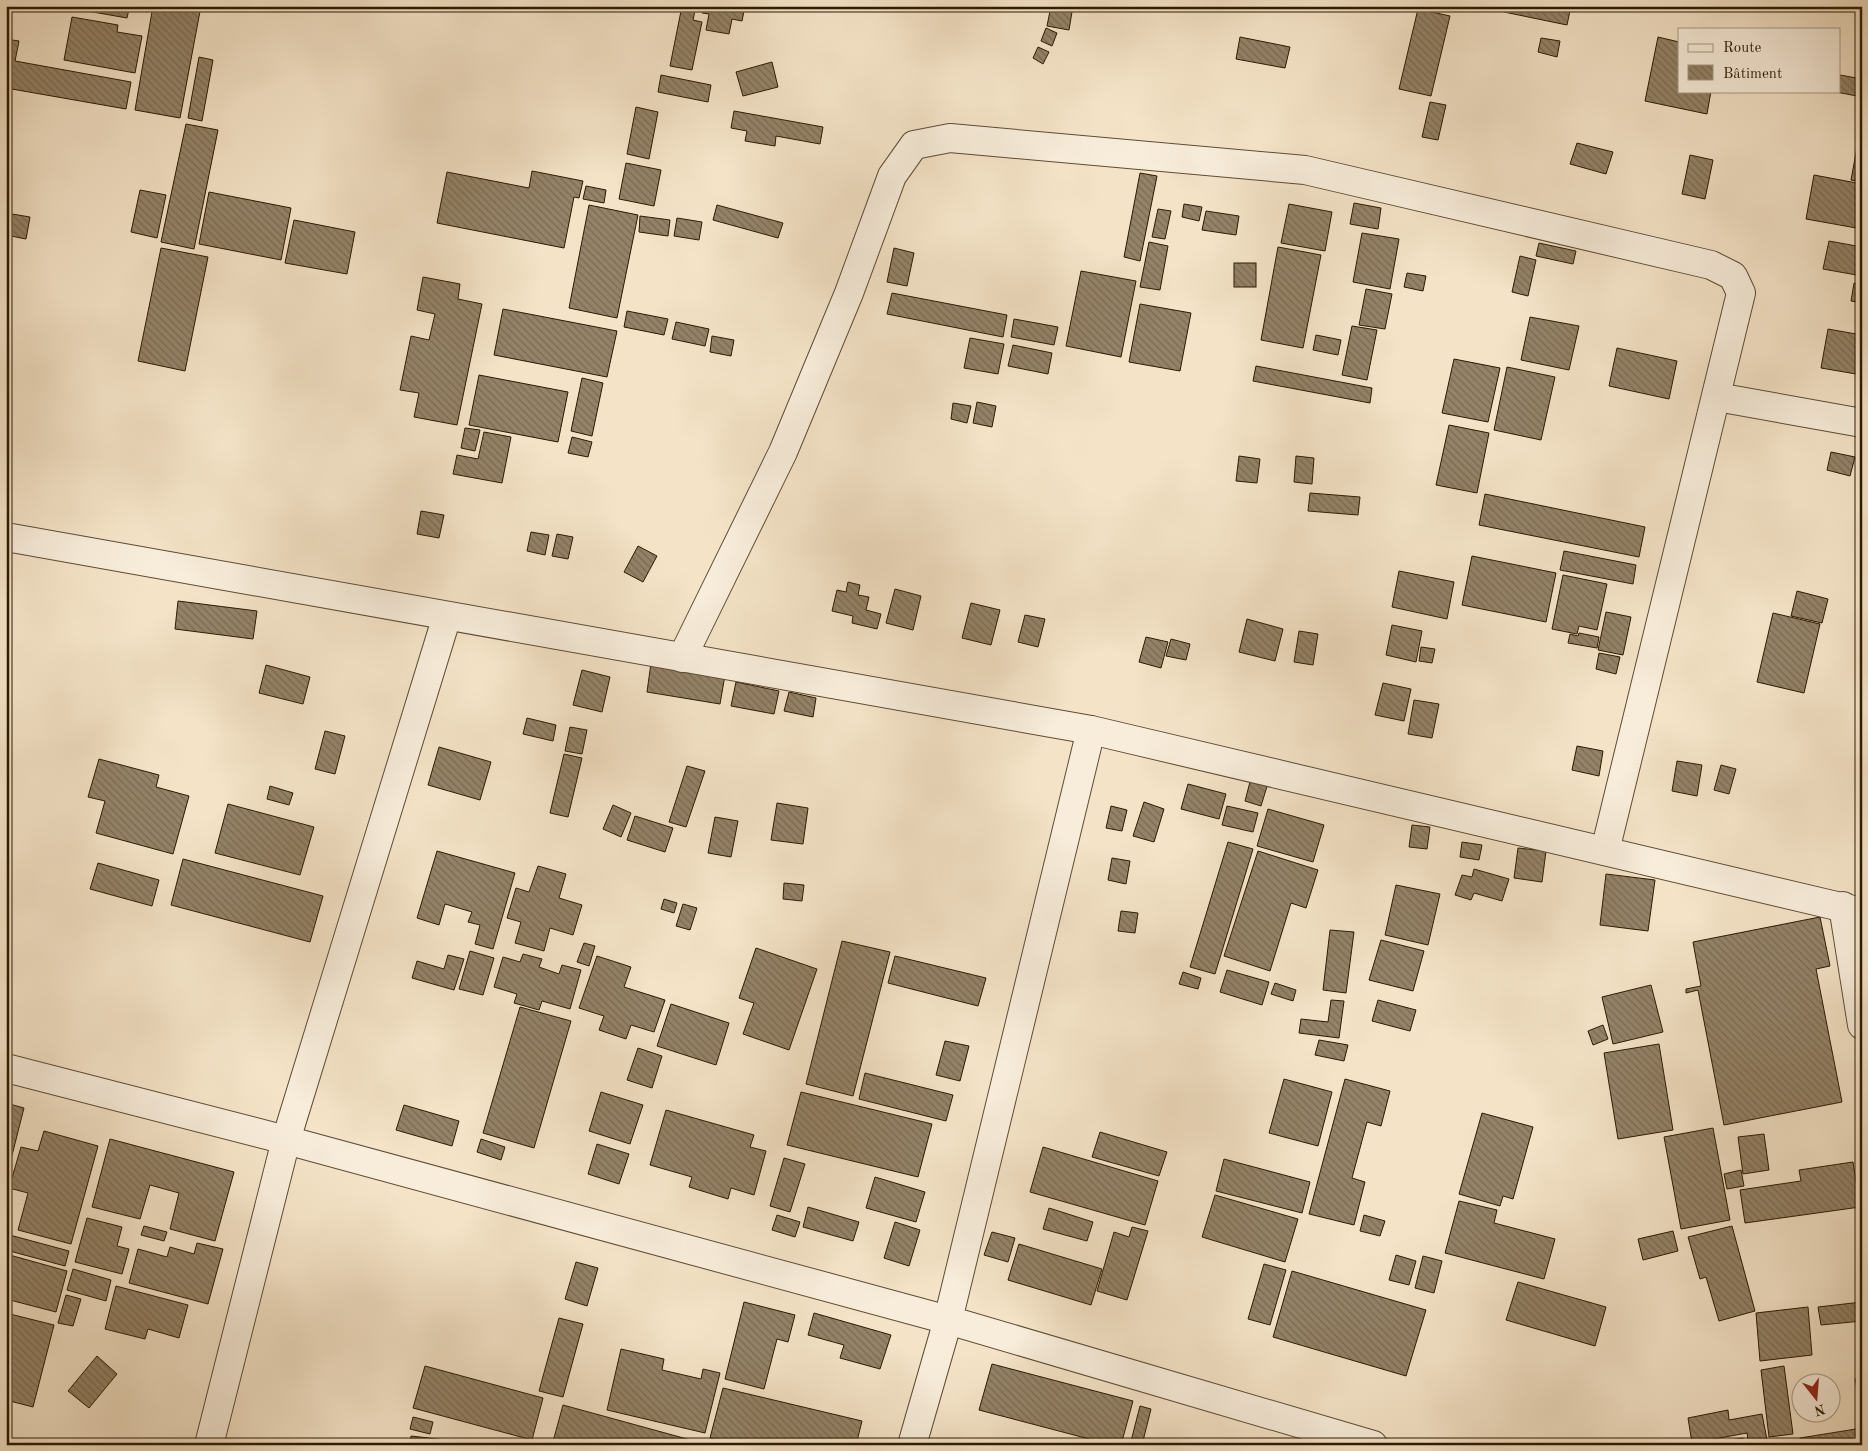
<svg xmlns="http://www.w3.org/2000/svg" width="1868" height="1451" font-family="'Old Standard TT',serif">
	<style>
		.building { fill: url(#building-back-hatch); stroke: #2b1a02 }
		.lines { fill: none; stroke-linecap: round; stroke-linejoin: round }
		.minor-casing { stroke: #5d4c33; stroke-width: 30 }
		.minor { stroke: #f8eddb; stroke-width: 28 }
	</style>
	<defs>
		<pattern id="building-back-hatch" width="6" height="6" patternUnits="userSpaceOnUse" patternTransform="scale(1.25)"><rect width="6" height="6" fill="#948368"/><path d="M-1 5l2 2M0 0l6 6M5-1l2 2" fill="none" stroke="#796a53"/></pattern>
	</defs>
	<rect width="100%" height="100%" fill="#f4e3c7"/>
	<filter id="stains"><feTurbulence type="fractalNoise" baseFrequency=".004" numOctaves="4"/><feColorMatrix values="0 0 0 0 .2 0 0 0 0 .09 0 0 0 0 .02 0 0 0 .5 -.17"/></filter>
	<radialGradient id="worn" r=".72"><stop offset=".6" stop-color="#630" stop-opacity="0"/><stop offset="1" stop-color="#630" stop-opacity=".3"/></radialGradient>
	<g class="building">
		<path d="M59,6H149L148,12L129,9L127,18Z"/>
		<path d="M153,6H201L180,118L135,110Z"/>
		<path d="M682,6H696L693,20L702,22L692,70L670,66Z"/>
		<path d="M703,6H745L742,21L732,19L729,34L706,30L709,14L702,13Z"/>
		<path d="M1051,6H1073L1069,30L1047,26Z"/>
		<path d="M1505,6H1571L1567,25L1504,12Z"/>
		<path d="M1418,9L1450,16L1431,96L1399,89Z"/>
		<path d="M72,17L118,25L117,32L142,36L135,73L64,60Z"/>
		<path d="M1046,28L1057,33L1052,46L1041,41Z"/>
		<path d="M1240,37L1290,47L1285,68L1236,59Z"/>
		<path d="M1658,37L1679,42V91H1711L1707,114L1645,101Z"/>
		<path d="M1541,38L1560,41L1557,57L1538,52Z"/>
		<path d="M6,39L19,41L15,61L131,82L126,109L6,88Z"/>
		<path d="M1038,47L1049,52L1043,64L1033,58Z"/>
		<path d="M199,57L213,60L202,121L188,118Z"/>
		<path d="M772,62L778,87L743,96L736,72Z"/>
		<path d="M661,75L711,85L708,102L658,92Z"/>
		<path d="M1840,75L1862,79V97L1836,92L1839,91Z"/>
		<path d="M1430,102L1446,105L1438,140L1422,137Z"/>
		<path d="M636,107L658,112L649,159L627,154Z"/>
		<path d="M734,111L823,127L820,144L776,136L775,146L745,141L747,131L731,128Z"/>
		<path d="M1862,120V182L1851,180Z"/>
		<path d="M186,124L218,130L194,249L161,242Z"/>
		<path d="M1577,143L1613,152L1606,174L1570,164Z"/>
		<path d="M1690,155L1713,160L1705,199L1682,194Z"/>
		<path d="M626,163L661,170L654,206L619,199Z"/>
		<path d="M532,171L583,181L579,198L574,197L564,248L437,223L447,172L529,188Z"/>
		<path d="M1140,173L1157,176L1140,261L1124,257Z"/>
		<path d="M1814,175L1862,184V229L1806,219Z"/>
		<path d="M586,186L606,190L604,203L583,199Z"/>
		<path d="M140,190L166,195L157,238L131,232Z"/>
		<path d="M209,192L291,208L281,260L199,244Z"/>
		<path d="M1354,203L1381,208L1378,229L1350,224Z"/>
		<path d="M1184,204L1202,207L1199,221L1182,217Z"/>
		<path d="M1289,204L1332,212L1325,251L1281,243Z"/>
		<path d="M589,205L638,215L617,318L569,308Z"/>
		<path d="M717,205L783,223L778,238L713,220Z"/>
		<path d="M1158,209L1171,211L1165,239L1152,237Z"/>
		<path d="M1206,211L1239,216L1236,235L1202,230Z"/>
		<path d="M6,213L30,217L26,239L6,235Z"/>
		<path d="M640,216L670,220L668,236L639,232Z"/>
		<path d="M677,218L702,222L699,240L674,236Z"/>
		<path d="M294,220L355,232L347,274L285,263Z"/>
		<path d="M1362,233L1399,239L1390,289L1353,282Z"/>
		<path d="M1829,241L1862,247V276L1823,269Z"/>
		<path d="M1149,242L1168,246L1160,290L1140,287Z"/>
		<path d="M1539,243L1576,251L1573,264L1536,256Z"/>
		<path d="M1278,247L1321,255L1303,348L1261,340Z"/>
		<path d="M161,248L208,257L185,371L138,361Z"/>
		<path d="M894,248L914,253L907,286L887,282Z"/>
		<path d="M1520,256L1536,260L1528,296L1512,292Z"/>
		<rect x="1234" y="263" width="22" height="24"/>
		<path d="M1081,271L1136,281L1121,357L1066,346Z"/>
		<path d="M1407,273L1426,276L1423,291L1404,287Z"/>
		<path d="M423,277L460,284L458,299L482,304L457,425L414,417L419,393L400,390L411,336L429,340L435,314L417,310Z"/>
		<path d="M1854,283L1862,285V303L1851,301Z"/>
		<path d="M1366,289L1392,294L1385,329L1359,325Z"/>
		<path d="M892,293L1007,315L1003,337L887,314Z"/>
		<path d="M1140,304L1191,313L1180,371L1129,362Z"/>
		<path d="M503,309L617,331L607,377L494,355Z"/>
		<path d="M627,311L668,319L664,335L624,327Z"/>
		<path d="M1530,317L1579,326L1569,370L1521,360Z"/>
		<path d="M1014,319L1058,327L1054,345L1011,337Z"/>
		<path d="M676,322L709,329L705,346L672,339Z"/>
		<path d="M1352,326L1377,330L1367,380L1342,375Z"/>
		<path d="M1828,329L1862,335V375L1821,368Z"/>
		<path d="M1316,335L1341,340L1338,355L1313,350Z"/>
		<path d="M712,336L734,340L731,356L710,352Z"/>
		<path d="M970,338L1004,344L998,374L964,368Z"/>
		<path d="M1013,345L1052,353L1048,374L1008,366Z"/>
		<path d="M1617,348L1677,361L1669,399L1609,386Z"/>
		<path d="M1454,359L1500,368L1488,422L1442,413Z"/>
		<path d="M1256,366L1372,388L1370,403L1253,381Z"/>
		<path d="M1507,367L1555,377L1541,440L1494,430Z"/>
		<path d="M479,375L568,392L558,442L469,425Z"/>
		<path d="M582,378L603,383L592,436L571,431Z"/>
		<path d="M977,402L996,406L992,427L973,423Z"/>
		<path d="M953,403L971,406L967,423L951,419Z"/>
		<path d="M1449,425L1489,433L1477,493L1436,485Z"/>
		<path d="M465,428L480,430L475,451L461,448Z"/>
		<path d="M484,432L511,437L502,483L453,474L457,455L478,459Z"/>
		<path d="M572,437L592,442L588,457L568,453Z"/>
		<path d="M1831,452L1855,457L1850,476L1827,470Z"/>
		<path d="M1239,456L1260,459L1257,483L1236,481Z"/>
		<path d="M1296,456L1314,458L1312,484L1294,482Z"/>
		<path d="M1310,493L1360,497L1358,515L1308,511Z"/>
		<path d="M1485,494L1645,527L1639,557L1479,525Z"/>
		<path d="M421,511L444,515L439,538L417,534Z"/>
		<path d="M531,532L549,535L545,555L527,551Z"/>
		<path d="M557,534L573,537L568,559L552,556Z"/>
		<path d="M638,546L657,556L643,582L624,572Z"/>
		<path d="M1564,551L1636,565L1633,584L1560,570Z"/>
		<path d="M1472,556L1556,573L1546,622L1462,605Z"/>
		<path d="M1399,571L1454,582L1447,619L1392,607Z"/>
		<path d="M1563,575L1607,584L1597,630L1579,626L1577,634L1552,629Z"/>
		<path d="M848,582L860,585L858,595L869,597L866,610L881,614L877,629L852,623L853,616L832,611L837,590L846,592Z"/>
		<path d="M895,589L921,596L913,630L886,623Z"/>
		<path d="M1797,591L1828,599L1822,623L1791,616Z"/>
		<path d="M178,601L257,611L253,639L175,629Z"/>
		<path d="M971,603L1000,610L991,645L962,638Z"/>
		<path d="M1606,612L1631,617L1623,655L1598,650Z"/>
		<path d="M1773,613L1820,624L1804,693L1757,682Z"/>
		<path d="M1025,615L1045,619L1038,647L1018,642Z"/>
		<path d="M1247,619L1283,629L1275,661L1239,652Z"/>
		<path d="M1392,625L1422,631L1416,662L1386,655Z"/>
		<path d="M1299,631L1318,634L1313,665L1294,662Z"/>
		<path d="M1579,633L1599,637L1597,648L1568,643L1570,634L1578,636Z"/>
		<path d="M1146,637L1168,642L1161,668L1139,662Z"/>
		<path d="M1171,639L1190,644L1186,660L1166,656Z"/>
		<path d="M1421,647L1435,649L1432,663L1419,661Z"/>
		<path d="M1599,653L1620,657L1616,674L1596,669Z"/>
		<path d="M651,663L725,675L720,704L647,692Z"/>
		<path d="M266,665L310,677L303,704L259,693Z"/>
		<path d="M582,670L610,677L602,712L573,705Z"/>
		<path d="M736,682L779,691L774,714L731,706Z"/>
		<path d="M1383,683L1411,689L1404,721L1375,715Z"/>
		<path d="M789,692L816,698L813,717L784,711Z"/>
		<path d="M1414,700L1439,704L1432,738L1408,734Z"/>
		<path d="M527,718L556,725L553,741L523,734Z"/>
		<path d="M570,727L587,730L582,754L565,751Z"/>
		<path d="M325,731L345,736L335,774L315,769Z"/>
		<path d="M1577,746L1603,751L1599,776L1572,770Z"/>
		<path d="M439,747L491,762L480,800L428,785Z"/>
		<path d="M564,754L582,758L568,817L550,813Z"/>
		<path d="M99,759L159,775L156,787L189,796L173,854L96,833L105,801L88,797Z"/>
		<path d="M1677,761L1702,765L1697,796L1672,791Z"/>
		<path d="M1721,765L1736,769L1729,794L1714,790Z"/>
		<path d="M687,766L705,771L686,827L669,822Z"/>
		<path d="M1251,778L1268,783L1261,806L1245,801Z"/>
		<path d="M1188,784L1226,794L1219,819L1181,809Z"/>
		<path d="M270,786L293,793L289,805L267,799Z"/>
		<path d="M1144,802L1164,809L1154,842L1133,836Z"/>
		<path d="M777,803L808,808L803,844L771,840Z"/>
		<path d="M228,804L314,827L300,875L215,853Z"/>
		<path d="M613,805L631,813L621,837L603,829Z"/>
		<path d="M1111,806L1127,810L1122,831L1106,828Z"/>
		<path d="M1227,806L1258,813L1253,832L1222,825Z"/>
		<path d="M1268,809L1324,825L1313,862L1257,846Z"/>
		<path d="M635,816L673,828L665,852L627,840Z"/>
		<path d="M715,817L738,821L731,857L708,853Z"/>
		<path d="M1412,825L1430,827L1427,849L1409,847Z"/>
		<path d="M1228,842L1253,849L1215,974L1190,967Z"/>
		<path d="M1462,842L1482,845L1479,860L1460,857Z"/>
		<path d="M1518,848L1546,851L1542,882L1514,878Z"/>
		<path d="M437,851L515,873L493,949L475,944L480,925L468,922L472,912L445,904L439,925L417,918Z"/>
		<path d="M1258,851L1318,870L1306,908L1291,903L1270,971L1224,956Z"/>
		<path d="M1112,858L1130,861L1126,884L1108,880Z"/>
		<path d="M183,859L323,896L310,942L171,905Z"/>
		<path d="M98,863L159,880L152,906L90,889Z"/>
		<path d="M538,866L566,874L559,898L582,905L573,935L550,928L544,951L515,943L521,922L507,918L516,888L529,892Z"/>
		<path d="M1474,869L1509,879L1502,901L1474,893L1471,900L1455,895L1462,875L1472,877Z"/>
		<path d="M1606,874L1655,880L1648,931L1600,925Z"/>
		<path d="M784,883L804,885L802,901L783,899Z"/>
		<path d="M1396,885L1440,894L1428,945L1385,935Z"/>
		<path d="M664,899L677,903L674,913L661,909Z"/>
		<path d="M683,904L697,908L690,930L676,926Z"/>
		<path d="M1121,911L1138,913L1135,933L1118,931Z"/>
		<path d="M1820,917L1830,966L1816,969L1842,1102L1724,1125L1698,990L1686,993V989L1701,986L1693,942Z"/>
		<path d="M1330,930L1354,932L1346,993L1323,990Z"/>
		<path d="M1381,940L1424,951L1413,991L1369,980Z"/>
		<path d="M842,941L890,952L853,1096L806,1084Z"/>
		<path d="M584,943L595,946L589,966L577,962Z"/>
		<path d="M756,948L817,969L789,1050L743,1034L754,1003L739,998Z"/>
		<path d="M470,951L494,958L483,995L459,989Z"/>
		<path d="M523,954L542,959L539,967L559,974L562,965L581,970L570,1009L542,1001L539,1010L514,1003L517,994L494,987L503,957L520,962Z"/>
		<path d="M448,955L464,959L454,990L412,978L417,961L444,969Z"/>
		<path d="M597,956L631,967L624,987L665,1000L654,1032L631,1025L626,1039L599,1030L604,1016L579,1008Z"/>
		<path d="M895,956L986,978L978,1006L888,983Z"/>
		<path d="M1227,970L1269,982L1262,1005L1220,992Z"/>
		<path d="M1183,972L1201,978L1198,989L1179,984Z"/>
		<path d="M1275,983L1296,990L1293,1001L1271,994Z"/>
		<path d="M1651,985L1663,1032L1613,1044L1602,997Z"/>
		<path d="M1331,1000L1344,1001L1339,1038L1299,1033L1301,1019L1328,1022Z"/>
		<path d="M1378,1000L1416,1010L1410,1031L1372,1021Z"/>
		<path d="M671,1004L729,1023L716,1065L657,1046Z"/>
		<path d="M520,1007L571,1021L534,1148L483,1133Z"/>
		<path d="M1603,1025L1608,1039L1593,1045L1588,1031Z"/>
		<path d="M1319,1040L1348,1045L1344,1061L1315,1055Z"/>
		<path d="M945,1041L969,1046L960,1081L936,1075Z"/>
		<path d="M1659,1044L1673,1130L1618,1139L1604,1053Z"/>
		<path d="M638,1048L662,1056L652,1088L627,1080Z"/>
		<path d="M865,1073L953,1095L946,1121L859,1099Z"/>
		<path d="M1284,1079L1332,1092L1318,1146L1269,1133Z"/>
		<path d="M1345,1079L1390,1091L1381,1126L1367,1122L1352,1178L1365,1182L1354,1225L1309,1214Z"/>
		<path d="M601,1092L643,1105L630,1144L589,1131Z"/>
		<path d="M801,1092L932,1124L918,1177L787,1145Z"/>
		<path d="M6,1103L24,1108L6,1179Z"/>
		<path d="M404,1105L459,1121L452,1146L396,1130Z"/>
		<path d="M666,1110L754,1135L750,1147L766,1151L754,1195L731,1188L728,1199L689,1187L692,1177L650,1165Z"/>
		<path d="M1482,1113L1533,1127L1513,1199L1503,1196L1500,1206L1459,1194Z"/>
		<path d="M1713,1128L1730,1220L1681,1229L1664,1137Z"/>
		<path d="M44,1131L98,1146L71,1244L18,1230L28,1193L9,1188L21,1147L38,1151Z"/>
		<path d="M1100,1132L1167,1152L1159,1176L1092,1157Z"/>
		<path d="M1764,1134L1769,1170L1743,1174L1738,1137Z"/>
		<path d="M110,1139L234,1172L215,1241L170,1229L179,1193L150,1185L140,1219L92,1207Z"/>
		<path d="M481,1139L505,1147L501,1160L477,1152Z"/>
		<path d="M597,1144L629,1154L619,1184L588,1174Z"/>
		<path d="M1043,1147L1158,1181L1145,1225L1030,1192Z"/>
		<path d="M784,1158L805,1164L790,1212L770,1206Z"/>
		<path d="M1224,1159L1310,1182L1302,1213L1216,1191Z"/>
		<path d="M1853,1162L1860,1207L1745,1223L1740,1190L1801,1181L1799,1170Z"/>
		<path d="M1741,1170L1744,1186L1727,1189L1724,1174Z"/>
		<path d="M875,1177L925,1192L916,1222L866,1208Z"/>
		<path d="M1215,1195L1298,1219L1285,1262L1202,1237Z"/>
		<path d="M1459,1201L1497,1210L1494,1223L1555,1239L1544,1279L1445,1253Z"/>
		<path d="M808,1207L859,1222L853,1241L803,1227Z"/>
		<path d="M1049,1208L1093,1222L1087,1241L1043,1229Z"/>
		<path d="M777,1215L800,1222L795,1237L772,1230Z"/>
		<path d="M1364,1215L1385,1221L1380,1236L1360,1231Z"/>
		<path d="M87,1218L122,1227L117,1246L129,1249L122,1274L75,1262Z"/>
		<path d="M895,1222L920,1230L909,1266L884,1258Z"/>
		<path d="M144,1226L167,1232L164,1241L141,1235Z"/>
		<path d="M1732,1226L1755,1311L1719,1321L1706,1277L1700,1279L1688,1237Z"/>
		<path d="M1132,1227L1148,1231L1127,1300L1097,1291L1114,1232L1129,1237Z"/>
		<path d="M1673,1231L1678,1251L1643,1260L1638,1239Z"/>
		<path d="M992,1232L1015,1238L1008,1262L984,1255Z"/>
		<path d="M6,1234L69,1251L65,1266L6,1250Z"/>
		<path d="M197,1243L223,1249L208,1304L129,1283L138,1249L167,1257L170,1247L194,1254Z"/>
		<path d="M1019,1244L1102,1269L1091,1305L1008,1280Z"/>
		<path d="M6,1254L67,1271L56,1312L6,1299Z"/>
		<path d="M1396,1255L1416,1261L1409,1285L1389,1280Z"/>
		<path d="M1423,1256L1442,1261L1434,1293L1415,1288Z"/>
		<path d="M576,1262L598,1268L587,1306L565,1299Z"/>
		<path d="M1264,1264L1286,1270L1270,1325L1248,1319Z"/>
		<path d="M73,1269L111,1280L106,1301L67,1290Z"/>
		<path d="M1292,1271L1426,1310L1406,1376L1273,1337Z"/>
		<path d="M1518,1282L1606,1307L1595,1346L1506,1320Z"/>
		<path d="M116,1286L188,1305L179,1338L148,1329L145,1339L105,1329Z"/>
		<path d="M66,1295L81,1299L73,1326L58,1323Z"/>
		<path d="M744,1302L795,1315L788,1342L777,1339L764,1389L725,1379Z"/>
		<path d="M1862,1302V1321L1821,1325L1818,1307Z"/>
		<path d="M1808,1307L1812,1355L1760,1361L1756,1313Z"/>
		<path d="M6,1313L54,1325L33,1407L6,1400Z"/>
		<path d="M814,1313L891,1335L880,1369L840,1358L844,1345L808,1335Z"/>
		<path d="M559,1318L583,1324L563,1397L539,1391Z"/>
		<path d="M621,1349L664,1359L662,1370L701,1379L703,1369L720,1373L705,1433L607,1410Z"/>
		<path d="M97,1356L117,1374L89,1408L68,1391Z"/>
		<path d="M992,1364L1133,1401L1121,1445H1112L979,1410Z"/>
		<path d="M425,1366L543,1398L532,1440L413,1408Z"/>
		<path d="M1784,1366L1793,1434L1769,1437L1761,1370Z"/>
		<path d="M1862,1377V1416L1855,1379Z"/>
		<path d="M723,1388L862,1421L856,1445H738L710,1438Z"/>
		<path d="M563,1405L709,1445H552Z"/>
		<path d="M1140,1406L1151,1409L1142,1445H1130Z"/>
		<path d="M1728,1410L1729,1420L1762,1414L1768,1445H1749L1747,1433L1692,1443L1688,1418Z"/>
		<path d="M413,1417L433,1422L430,1434L410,1429Z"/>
		<path d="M1862,1428V1445H1801L1800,1438Z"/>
		<path d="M411,1436L464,1442L463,1445H410Z"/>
		<path d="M1743,1438L1744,1445H1699Z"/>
	</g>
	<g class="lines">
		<defs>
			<g id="minor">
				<path d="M1717,397L1862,423"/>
				<path d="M6,537L1091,730L1862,912"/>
				<path d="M682,658L783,452L849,293L892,176L914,145L950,138L1305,170L1711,265L1733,276L1741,293L1605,851"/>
				<path d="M1843,906L1862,1025"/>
				<path d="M6,1068L286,1140L948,1320L1373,1445"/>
				<path d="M209,1445L286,1140L447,616"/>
				<path d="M912,1445L948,1320L1091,730"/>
			</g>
		</defs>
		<use href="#minor" class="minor-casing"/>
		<use href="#minor" class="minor"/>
	</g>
	<rect width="1868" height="1451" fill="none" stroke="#f4e3c7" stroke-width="25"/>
	<rect x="8" y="8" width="1853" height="1436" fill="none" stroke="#2b1a02" stroke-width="2.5"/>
	<rect x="12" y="12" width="1843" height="1426" fill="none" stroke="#2b1a02"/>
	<rect x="1678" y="28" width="162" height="65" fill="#f8eddb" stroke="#a69984"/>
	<rect x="1688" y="44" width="25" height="8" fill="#f8eddb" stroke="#a69984"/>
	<text x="1723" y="52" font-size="15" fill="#2b1a02">Route</text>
	<rect x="1688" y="65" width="25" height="15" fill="url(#building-back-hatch)" stroke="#a69984"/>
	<text x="1723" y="78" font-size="15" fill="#2b1a02">Bâtiment</text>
	<g transform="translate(1816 1398) rotate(163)"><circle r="24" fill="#f8eddb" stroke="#a69984"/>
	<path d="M0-4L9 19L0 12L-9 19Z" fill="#8f2418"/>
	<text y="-8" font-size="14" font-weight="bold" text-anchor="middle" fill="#2b1a02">N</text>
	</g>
	<rect width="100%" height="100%" filter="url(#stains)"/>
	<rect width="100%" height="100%" fill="url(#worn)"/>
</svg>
